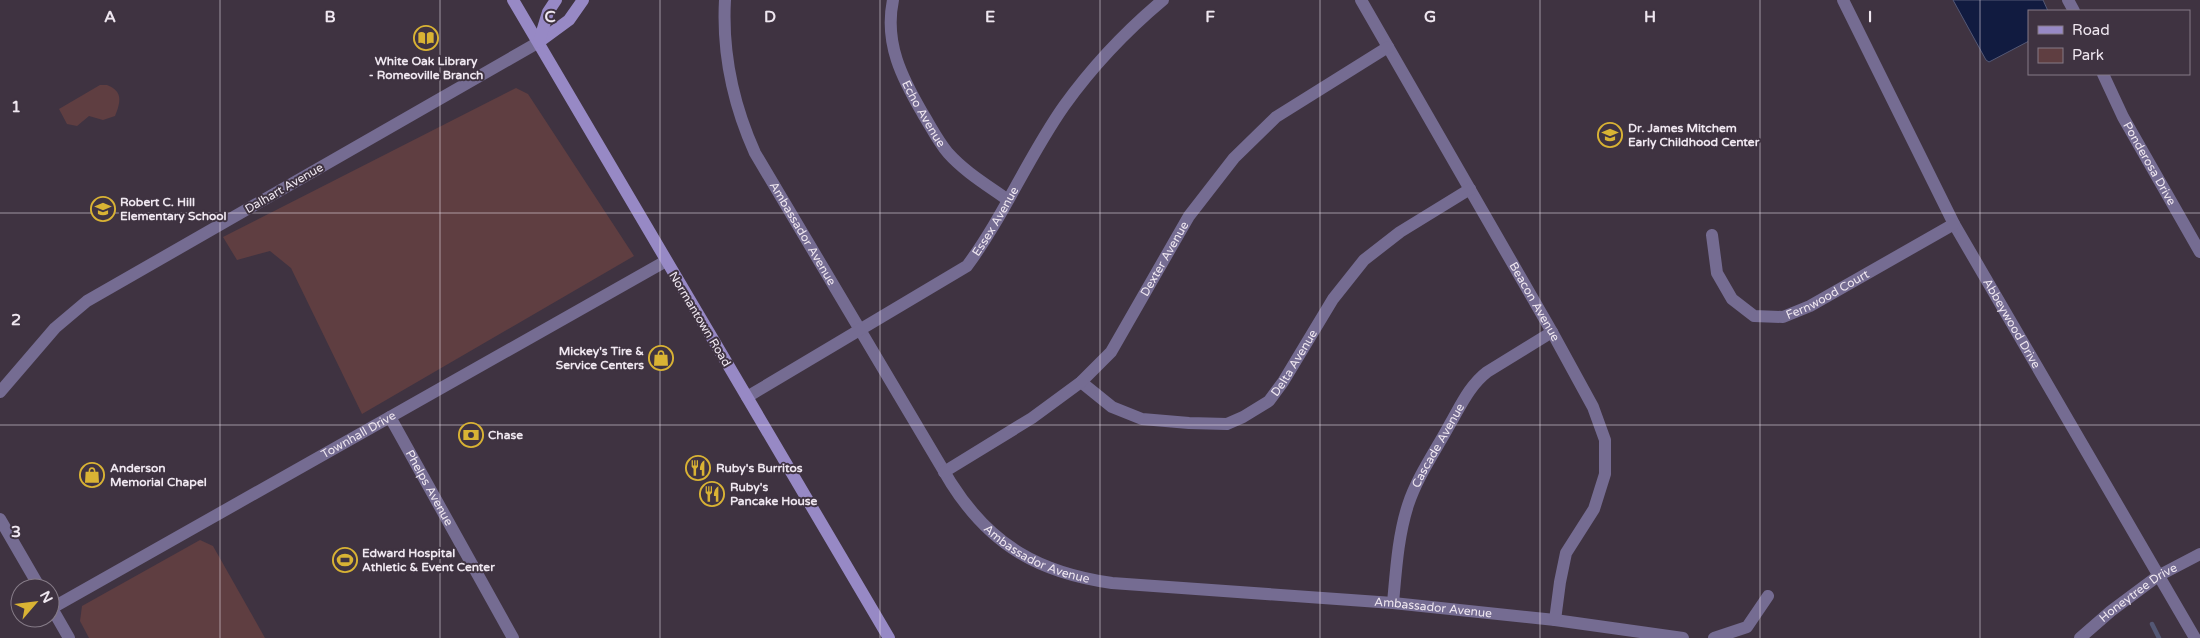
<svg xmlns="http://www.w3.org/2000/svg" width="2200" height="638" font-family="'Varela Round',sans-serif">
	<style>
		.green { fill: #5f3e41 }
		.water { fill: #111b40; stroke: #545875 }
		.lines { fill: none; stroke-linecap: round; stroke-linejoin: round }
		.stream { stroke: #545875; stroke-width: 4.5 }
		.street { stroke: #756c92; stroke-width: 12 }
		.secondary { stroke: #9789c5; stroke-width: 12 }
		.grid { fill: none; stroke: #efe7f0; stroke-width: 1; stroke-opacity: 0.55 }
		.labels { text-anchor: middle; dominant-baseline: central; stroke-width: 4; stroke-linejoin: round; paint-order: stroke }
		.poi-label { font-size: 12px; font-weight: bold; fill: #efe7f0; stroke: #3f3341; text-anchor: start }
		.street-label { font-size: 12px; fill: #efe7f0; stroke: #3f3341 }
		.grid-label { font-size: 16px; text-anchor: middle; font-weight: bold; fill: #efe7f0; stroke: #3f3341; stroke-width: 4; stroke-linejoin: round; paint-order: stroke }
	</style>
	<rect width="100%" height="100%" fill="#3f3341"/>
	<g class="green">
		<path d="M100,85H107C123,91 121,102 115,116L103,120L89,116L77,126L67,124L59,109Z"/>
		<path d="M516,88L528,94L634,256L362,414L291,268L270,251L237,260L223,237Z"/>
		<path d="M200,540L213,546L265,638H89L80,621L82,606Z"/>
	</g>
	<path class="water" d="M1953,0H2043L2048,11H2029V41L1989,62L1986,60Z"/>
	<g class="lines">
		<path class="stream" d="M2152,624L2159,638"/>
		<g class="street">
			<path id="s1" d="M725,0C722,54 733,104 755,153L951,483C991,546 1040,573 1112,583L1393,603L1555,620L1683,638"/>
			<path id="s2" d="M893,0C884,43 902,78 923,114C931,127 938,141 948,153C965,172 987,185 1008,200"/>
			<path id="s3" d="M1361,0L1552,332L1593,407L1605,440V474L1594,509L1566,553L1560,582L1555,620"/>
			<path id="s4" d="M1843,0L1954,224L2195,638"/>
			<path d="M2068,0L2074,11"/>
			<path id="s5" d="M2103,74L2123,117L2200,252"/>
			<path id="s6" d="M1712,235L1717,273L1732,299L1754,316L1783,317L1810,306L1954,224"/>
			<path id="s7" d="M1081,382L1112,407L1142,419L1189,423L1227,424L1243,417L1269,401L1283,382L1333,299L1364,260L1400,232L1470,189"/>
			<path d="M0,392L55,328L87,301L539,42"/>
			<path id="s8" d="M747,397L967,266C1004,216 1028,157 1064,106C1092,67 1126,31 1163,0"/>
			<path id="s9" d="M390,417L513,638"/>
			<path id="s10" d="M944,472L1032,418L1081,382L1111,352L1189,216L1234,158L1276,117L1388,47"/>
			<path d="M0,519L40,588"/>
			<path id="s11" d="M1393,603C1396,570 1398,536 1408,505C1417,477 1436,450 1450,424C1461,405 1470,385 1487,372L1552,332"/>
			<path d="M50,605L69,638"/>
			<path id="s12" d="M52,608L666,261"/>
			<path d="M1714,638L1747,627L1768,596"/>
			<path id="s13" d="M2080,638L2111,611L2158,576L2200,554"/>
		</g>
		<g class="secondary">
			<path d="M513,0L889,638"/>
			<path d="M539,42L569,20L583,0"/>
			<path d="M539,42L548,12L556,0"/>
		</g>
	</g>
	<path class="grid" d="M220,0V638M440,0V638M660,0V638M880,0V638M1100,0V638M1320,0V638M1540,0V638M1760,0V638M1980,0V638M0,213H2200M0,425H2200"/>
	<defs>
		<symbol id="library-ring" viewBox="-11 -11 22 22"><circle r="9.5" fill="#3f3341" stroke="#d9b334" stroke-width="1.5"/><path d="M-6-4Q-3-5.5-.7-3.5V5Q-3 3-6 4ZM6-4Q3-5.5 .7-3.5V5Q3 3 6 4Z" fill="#d9b334"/></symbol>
		<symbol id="school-ring" viewBox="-11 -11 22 22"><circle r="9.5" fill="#3f3341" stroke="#d9b334" stroke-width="1.5"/><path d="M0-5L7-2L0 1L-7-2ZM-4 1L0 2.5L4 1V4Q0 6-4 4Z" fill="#d9b334"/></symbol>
		<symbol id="shop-ring" viewBox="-11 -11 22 22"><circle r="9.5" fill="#3f3341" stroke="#d9b334" stroke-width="1.5"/><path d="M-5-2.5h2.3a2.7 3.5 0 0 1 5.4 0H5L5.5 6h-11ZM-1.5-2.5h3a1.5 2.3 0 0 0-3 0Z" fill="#d9b334"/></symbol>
		<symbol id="bank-ring" viewBox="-11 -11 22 22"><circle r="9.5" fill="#3f3341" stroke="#d9b334" stroke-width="1.5"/><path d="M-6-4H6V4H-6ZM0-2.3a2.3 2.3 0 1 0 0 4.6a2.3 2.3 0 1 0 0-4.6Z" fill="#d9b334"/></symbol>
		<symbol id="restaurant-ring" viewBox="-11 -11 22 22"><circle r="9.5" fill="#3f3341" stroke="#d9b334" stroke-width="1.5"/><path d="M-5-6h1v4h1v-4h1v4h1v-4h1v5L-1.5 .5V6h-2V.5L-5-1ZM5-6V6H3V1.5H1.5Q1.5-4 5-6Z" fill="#d9b334"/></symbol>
		<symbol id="stadium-ring" viewBox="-11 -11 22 22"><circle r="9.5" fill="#3f3341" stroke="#d9b334" stroke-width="1.5"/><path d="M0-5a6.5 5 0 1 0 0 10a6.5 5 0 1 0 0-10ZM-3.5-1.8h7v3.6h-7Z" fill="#d9b334"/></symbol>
	</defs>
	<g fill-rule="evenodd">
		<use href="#library-ring" x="412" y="24" width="28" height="28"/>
		<use href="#school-ring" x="1596" y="121" width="28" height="28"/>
		<use href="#school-ring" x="89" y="195" width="28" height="28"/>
		<use href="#shop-ring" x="647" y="344" width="28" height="28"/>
		<use href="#bank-ring" x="457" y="421" width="28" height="28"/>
		<use href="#restaurant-ring" x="684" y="454" width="28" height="28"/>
		<use href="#shop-ring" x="78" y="461" width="28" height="28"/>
		<use href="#restaurant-ring" x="698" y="480" width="28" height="28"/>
		<use href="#stadium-ring" x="331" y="546" width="28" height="28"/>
	</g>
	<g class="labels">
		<g class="poi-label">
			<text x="426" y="61" text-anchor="middle">White Oak Library<tspan x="426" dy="14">- Romeoville Branch</tspan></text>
			<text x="1628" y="128">Dr. James Mitchem<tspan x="1628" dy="14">Early Childhood Center</tspan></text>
			<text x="120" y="202">Robert C. Hill<tspan x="120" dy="14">Elementary School</tspan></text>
			<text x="644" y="351" text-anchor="end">Mickey's Tire &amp;<tspan x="644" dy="14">Service Centers</tspan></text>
			<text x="488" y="435">Chase</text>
			<text x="110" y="468">Anderson<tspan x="110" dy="14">Memorial Chapel</tspan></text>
			<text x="716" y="468">Ruby's Burritos</text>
			<text x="730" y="487">Ruby's<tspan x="730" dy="14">Pancake House</tspan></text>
			<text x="362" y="553">Edward Hospital<tspan x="362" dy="14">Athletic &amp; Event Center</tspan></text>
		</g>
		<g class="street-label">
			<text stroke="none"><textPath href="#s2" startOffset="121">Echo Avenue</textPath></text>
			<text stroke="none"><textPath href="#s5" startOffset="101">Ponderosa Drive</textPath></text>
			<text transform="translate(284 188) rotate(-30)">Dalhart Avenue</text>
			<text stroke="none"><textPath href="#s8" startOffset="309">Essex Avenue</textPath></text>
			<text stroke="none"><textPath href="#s1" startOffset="251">Ambassador Avenue</textPath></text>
			<text stroke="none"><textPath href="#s10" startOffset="314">Dexter Avenue</textPath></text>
			<text stroke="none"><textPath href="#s6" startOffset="175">Fernwood Court</textPath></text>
			<text stroke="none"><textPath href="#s3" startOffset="348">Beacon Avenue</textPath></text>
			<text transform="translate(700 319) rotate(59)">Normantown Road</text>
			<text stroke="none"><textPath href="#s4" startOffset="365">Abbeywood Drive</textPath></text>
			<text stroke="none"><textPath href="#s7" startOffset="251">Delta Avenue</textPath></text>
			<text stroke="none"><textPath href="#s12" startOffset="352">Townhall Drive</textPath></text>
			<text stroke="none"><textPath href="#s11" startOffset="166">Cascade Avenue</textPath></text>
			<text stroke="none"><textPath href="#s9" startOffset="81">Phelps Avenue</textPath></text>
			<text stroke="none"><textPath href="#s1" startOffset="656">Ambassador Avenue</textPath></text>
			<text stroke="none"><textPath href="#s13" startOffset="74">Honeytree Drive</textPath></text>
			<text stroke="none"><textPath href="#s1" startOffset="1060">Ambassador Avenue</textPath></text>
		</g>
	</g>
	<g class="grid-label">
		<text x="110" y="22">A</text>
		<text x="330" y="22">B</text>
		<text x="550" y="22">C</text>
		<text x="770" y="22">D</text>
		<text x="990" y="22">E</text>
		<text x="1210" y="22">F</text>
		<text x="1430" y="22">G</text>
		<text x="1650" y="22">H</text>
		<text x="1870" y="22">I</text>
		<text x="16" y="112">1</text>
		<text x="16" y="325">2</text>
		<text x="16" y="537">3</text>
	</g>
	<rect x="2028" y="10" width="162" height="65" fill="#3f3341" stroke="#857b87"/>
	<rect x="2038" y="26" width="25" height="8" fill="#9789c5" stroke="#857b87"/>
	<text x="2072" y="35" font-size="15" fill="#efe7f0">Road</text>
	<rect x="2038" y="48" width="25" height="15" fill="#5f3e41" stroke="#857b87"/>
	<text x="2072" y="60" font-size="15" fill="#efe7f0">Park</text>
	<g transform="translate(35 603) rotate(62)"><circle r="24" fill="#3f3341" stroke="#857b87"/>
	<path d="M0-4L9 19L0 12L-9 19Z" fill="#d9b334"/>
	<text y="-8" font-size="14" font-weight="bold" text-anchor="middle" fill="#efe7f0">N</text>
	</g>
</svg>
